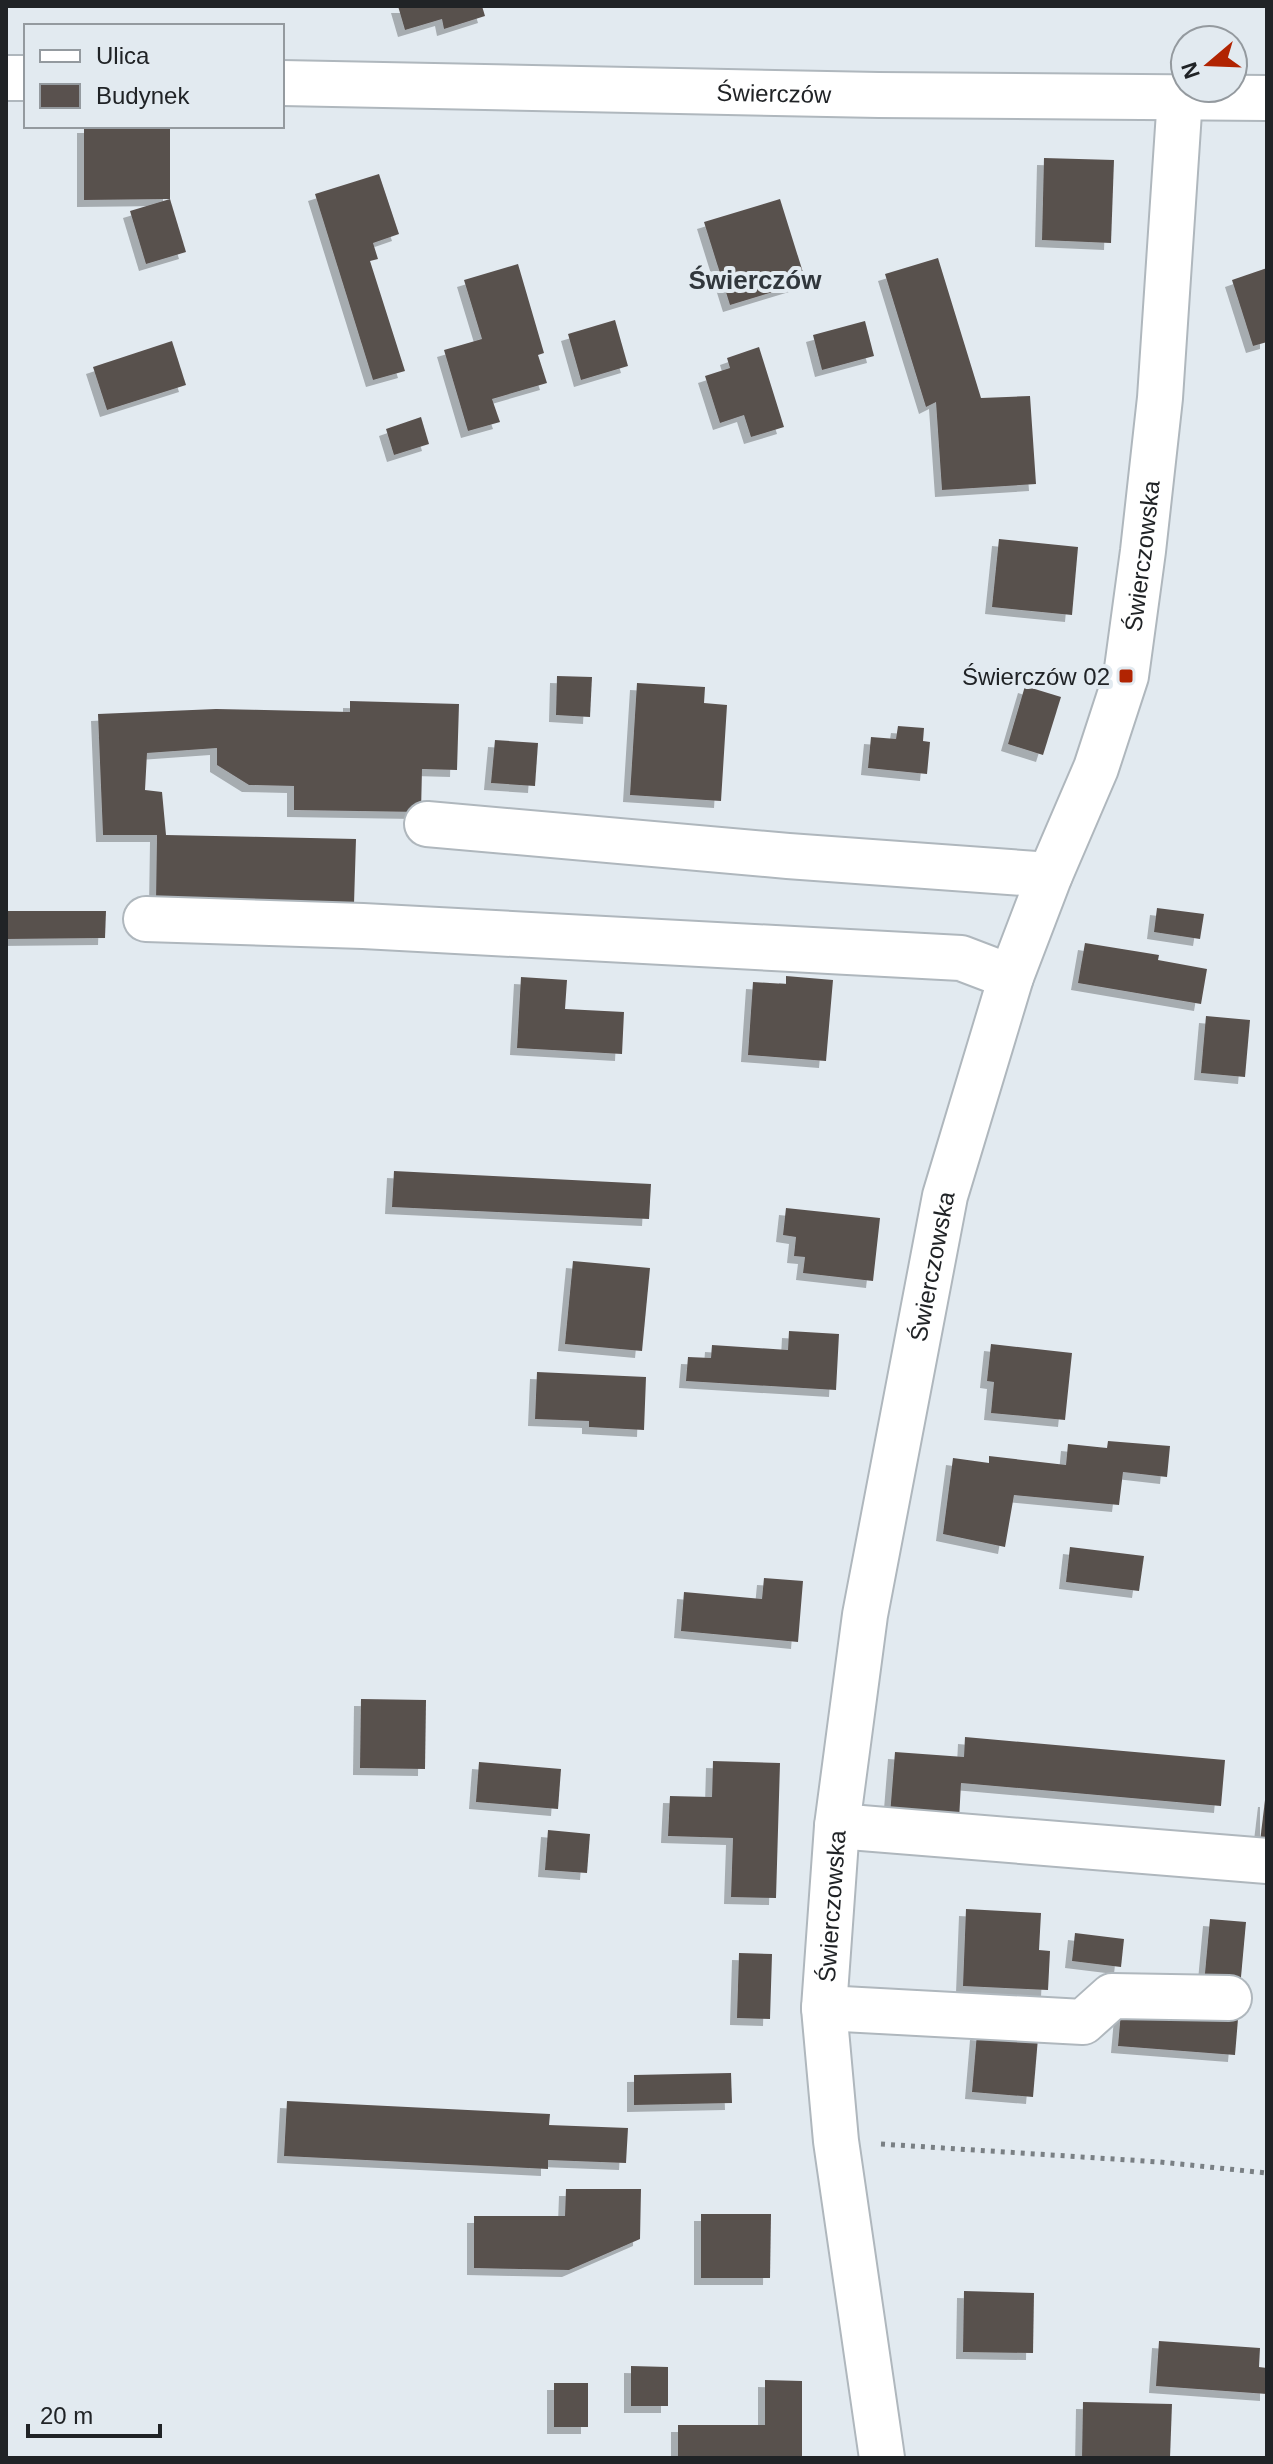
<svg xmlns="http://www.w3.org/2000/svg" width="1273" height="2464" font-family="Arial,sans-serif">
	<style>
		.building { fill: #59514e; filter: url(#shadow) }
		.lines { fill: none; stroke-linecap: round; stroke-linejoin: round }
		.minor-casing { stroke: #afb7bd; stroke-width: 48 }
		.path { stroke: #7a8084; stroke-width: 5; stroke-dasharray: 4 6; stroke-linecap: butt }
		.minor { stroke: #fff; stroke-width: 44 }
		.poi-dot { fill: #b12402; stroke: #e2eaf0; stroke-width: 3 }
		.labels { text-anchor: middle; dominant-baseline: central; stroke-width: 8; stroke-linejoin: round; paint-order: stroke }
		.street-label { font-size: 24px; fill: #202326; stroke: #e2eaf0 }
		.poi-label { font-size: 24px; fill: #202326; stroke: #e2eaf0; text-anchor: end }
		.neighbourhood-label { font-size: 26px; font-weight: bold; fill: #31373c; stroke: #e2eaf0 }
	</style>
	<defs>
		<filter id="shadow"><feDropShadow dx="-7" dy="7" stdDeviation="0" flood-color="#0004"/></filter>
	</defs>
	<rect width="100%" height="100%" fill="#e2eaf0"/>
	<g class="building">
		<path d="M398,6H482L485,16L444,29L442,19L405,30Z"/>
		<path d="M84,126H170V199L84,200Z"/>
		<path d="M1044,158L1114,160L1111,243L1042,240Z"/>
		<path d="M379,174L399,234L373,243L378,259L370,261L405,371L373,380L315,194Z"/>
		<path d="M170,199L186,252L146,264L130,211Z"/>
		<path d="M780,199L806,282L730,305L704,222Z"/>
		<path d="M938,258L981,398L1030,396L1036,484L942,490L936,402L926,407L885,274Z"/>
		<path d="M518,264L544,353L538,355L547,383L492,399L500,422L468,431L444,350L482,339L464,280Z"/>
		<path d="M1267,268V342L1253,346L1232,280Z"/>
		<path d="M615,320L628,366L581,380L568,334Z"/>
		<path d="M865,321L874,356L822,370L813,335Z"/>
		<path d="M172,341L186,385L107,410L93,367Z"/>
		<path d="M759,347L784,427L751,437L744,415L720,423L705,376L730,368L727,358Z"/>
		<path d="M421,417L429,444L394,455L386,429Z"/>
		<path d="M999,539L1078,547L1072,615L992,607Z"/>
		<path d="M557,676L592,677L590,717L556,715Z"/>
		<path d="M637,683L705,687L704,703L727,705L721,801L630,795Z"/>
		<path d="M1025,686L1061,697L1043,755L1008,744Z"/>
		<path d="M350,701L459,704L457,770L422,769L421,812L294,810V786L249,785L217,765V748L147,753L145,790L162,792L166,835L356,839L354,904L156,901L157,835H103L98,714L216,709L350,712Z"/>
		<path d="M898,726L924,728L923,741L930,742L927,774L868,768L871,737L896,739Z"/>
		<path d="M495,740L538,743L535,786L491,783Z"/>
		<path d="M1157,908L1204,914L1200,939L1154,932Z"/>
		<path d="M6,911H106L105,938L6,939Z"/>
		<path d="M1085,943L1159,955L1158,960L1207,969L1201,1004L1078,983Z"/>
		<path d="M786,976L833,980L826,1061L748,1055L753,982L786,984Z"/>
		<path d="M521,977L567,980L565,1009L624,1012L622,1054L517,1048Z"/>
		<path d="M1206,1016L1250,1020L1245,1077L1201,1073Z"/>
		<path d="M394,1171L651,1184L649,1219L392,1207Z"/>
		<path d="M786,1208L880,1218L873,1281L803,1273L805,1257L794,1256L796,1237L783,1235Z"/>
		<path d="M573,1261L650,1268L642,1351L565,1344Z"/>
		<path d="M789,1331L839,1334L836,1390L686,1381L688,1357L711,1358L712,1345L788,1350Z"/>
		<path d="M991,1344L1072,1353L1065,1420L991,1413L994,1382L987,1381Z"/>
		<path d="M537,1372L646,1377L644,1430L589,1427V1421L535,1419Z"/>
		<path d="M1108,1441L1170,1446L1167,1477L1123,1472L1119,1505L1014,1495L1005,1547L943,1534L953,1458L989,1463V1456L1066,1465L1068,1444L1107,1448Z"/>
		<path d="M1070,1547L1144,1556L1139,1591L1066,1582Z"/>
		<path d="M764,1578L803,1581L798,1642L681,1631L684,1592L762,1599Z"/>
		<path d="M361,1699L426,1700L425,1769L360,1768Z"/>
		<path d="M965,1737L1225,1760L1221,1806L961,1783L959,1820L890,1815L895,1752L964,1757Z"/>
		<path d="M713,1761L780,1763L776,1898L731,1897L733,1838L668,1836L670,1796L712,1797Z"/>
		<path d="M479,1762L561,1769L558,1809L476,1802Z"/>
		<path d="M1265,1800H1267V1851L1259,1850Z"/>
		<path d="M548,1830L590,1834L587,1873L545,1870Z"/>
		<path d="M966,1909L1041,1913L1039,1950L1050,1951L1048,1990L963,1986Z"/>
		<path d="M1210,1919L1246,1922L1240,1988L1204,1984Z"/>
		<path d="M1075,1933L1124,1939L1121,1967L1072,1961Z"/>
		<path d="M739,1953L772,1954L770,2019L737,2018Z"/>
		<path d="M1121,2012L1238,2019L1235,2055L1118,2046Z"/>
		<path d="M977,2033L1038,2038L1033,2097L972,2092Z"/>
		<path d="M731,2073L732,2103L634,2105V2075Z"/>
		<path d="M287,2101L550,2114L549,2125L628,2128L626,2163L548,2160V2169L284,2156Z"/>
		<path d="M566,2189H641L640,2239L569,2270L474,2268V2216H565Z"/>
		<path d="M701,2214H771L770,2278H701Z"/>
		<path d="M964,2291L1034,2293L1033,2353L963,2352Z"/>
		<path d="M1159,2341L1260,2348L1259,2367L1267,2368V2394L1156,2386Z"/>
		<path d="M631,2366L668,2367V2406H631Z"/>
		<path d="M765,2380L802,2381V2458H678V2425H765Z"/>
		<rect x="554" y="2383" width="34" height="44"/>
		<path d="M1083,2402L1172,2404L1170,2458H1082Z"/>
	</g>
	<g class="lines">
		<defs>
			<g id="minor">
				<path d="M6,78H26"/>
				<path id="s1" d="M282,83L879,95L1267,98"/>
				<path d="M427,824L788,856L1050,875"/>
				<path d="M146,919L363,926L961,958L1011,977"/>
				<path d="M837,1826L1267,1861"/>
				<path d="M824,2008L1083,2022L1112,1996L1229,1998"/>
				<path id="s2" d="M882,2458L836,2141L824,2008L837,1826L865,1615L945,1196L1011,977L1050,875L1096,768L1126,676L1143,551L1160,398L1180,97"/>
			</g>
		</defs>
		<use href="#minor" class="minor-casing"/>
		<path class="path" d="M881,2144L1160,2162L1267,2173"/>
		<use href="#minor" class="minor"/>
	</g>
	<rect class="poi-dot" x="1118" y="668" width="16" height="16" rx="4"/>
	<g class="labels">
		<g class="street-label">
			<text stroke="none"><textPath href="#s1" startOffset="492">Świerczów</textPath></text>
			<text stroke="none"><textPath href="#s2" startOffset="1948">Świerczowska</textPath></text>
			<text stroke="none"><textPath href="#s2" startOffset="1204">Świerczowska</textPath></text>
			<text stroke="none"><textPath href="#s2" startOffset="556">Świerczowska</textPath></text>
		</g>
		<g class="poi-label">
			<text x="1110" y="676">Świerczów 02</text>
		</g>
		<g class="neighbourhood-label">
			<text x="755" y="280">Świerczów</text>
		</g>
	</g>
	<rect width="1273" height="2464" fill="none" stroke="#202326" stroke-width="16"/>
	<rect x="24" y="24" width="260" height="104" fill="#e2eaf0" stroke="#949a9f" stroke-width="2"/>
	<rect x="40" y="50" width="40" height="12" fill="#ffffff" stroke="#949a9f" stroke-width="2"/>
	<text x="96" y="64" font-size="24" fill="#202326">Ulica</text>
	<rect x="40" y="84" width="40" height="24" fill="#59514e" stroke="#949a9f" stroke-width="2"/>
	<text x="96" y="104" font-size="24" fill="#202326">Budynek</text>
	<g transform="translate(1209 64) rotate(251)"><circle r="38" fill="#e2eaf0" stroke="#949a9f" stroke-width="2"/>
	<path d="M0-6L14 30L0 20L-14 30Z" fill="#b12402"/>
	<text y="-12" font-size="22" font-weight="bold" text-anchor="middle" fill="#202326">N</text>
	</g>
	<path d="M28 2424v12h132v-12" fill="none" stroke="#202326" stroke-width="4"/>
	<text x="40" y="2424" font-size="24" fill="#202326" stroke="#e2eaf0" stroke-width="6" paint-order="stroke">20 m</text>
</svg>
